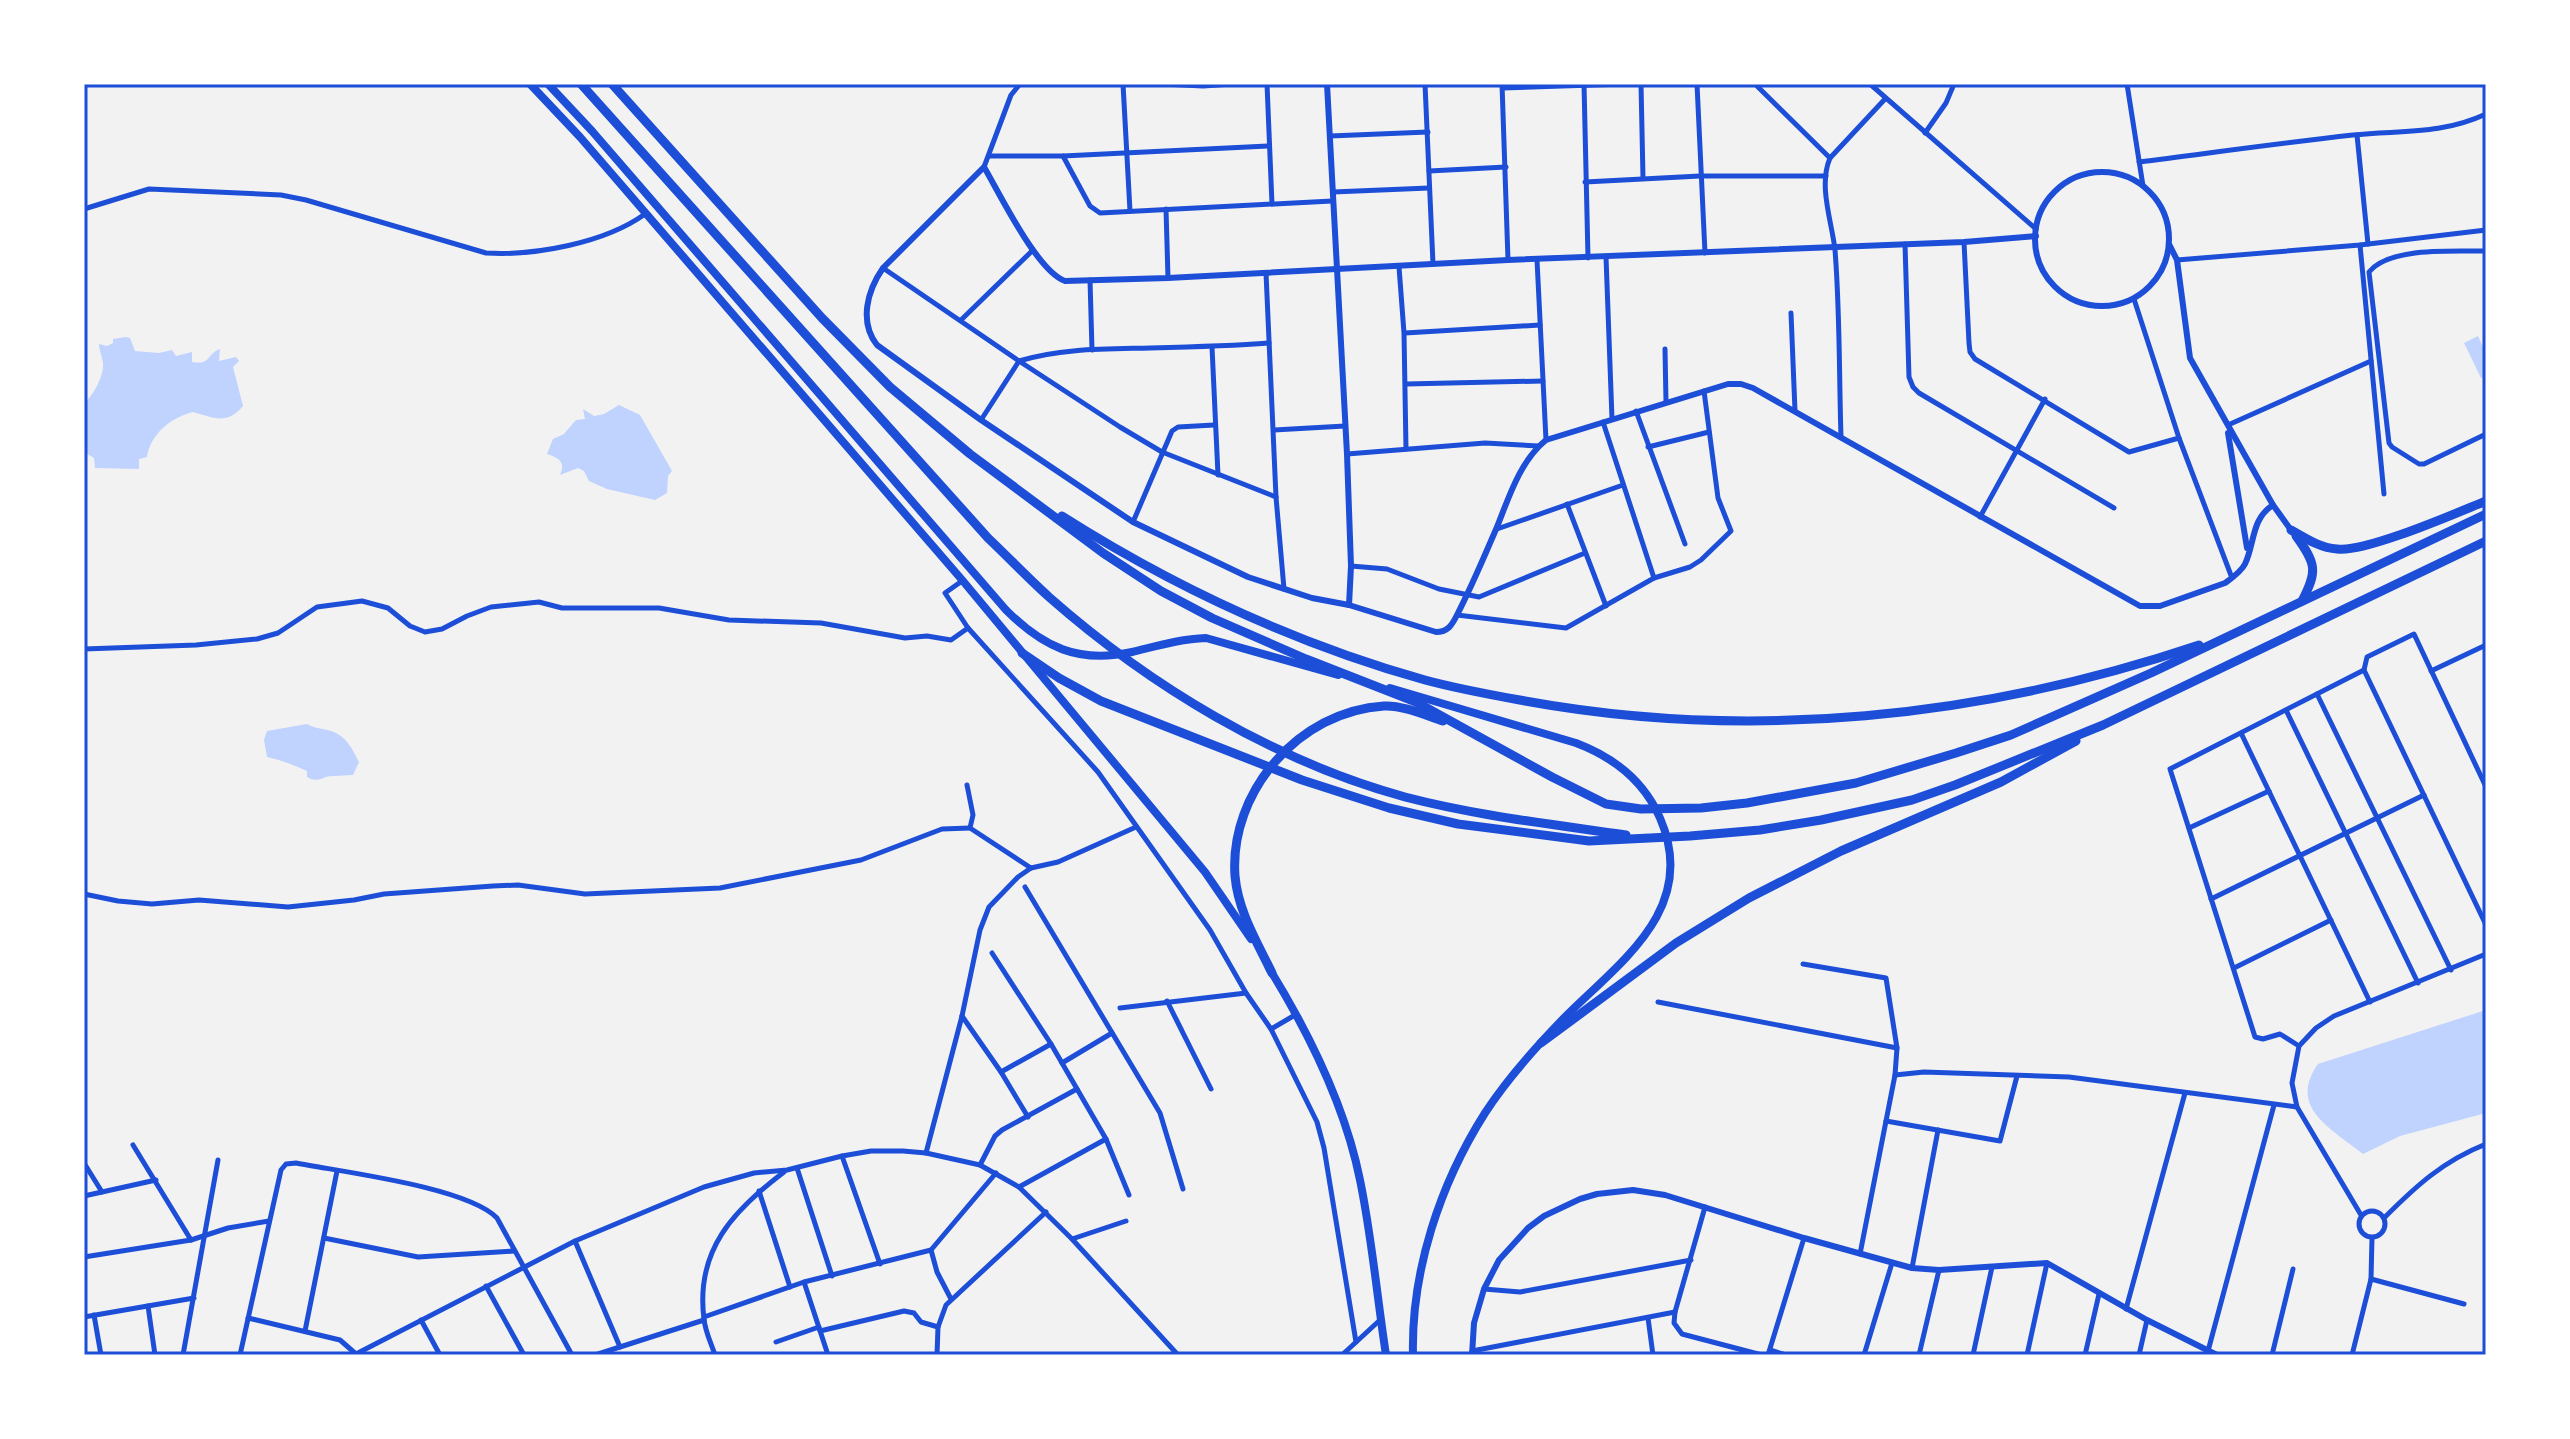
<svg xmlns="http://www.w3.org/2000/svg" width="2570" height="1439" font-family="Quicksand,sans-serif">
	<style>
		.water { fill: #bfd3fe }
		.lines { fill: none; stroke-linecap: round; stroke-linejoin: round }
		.minor { stroke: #1d4ed8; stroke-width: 5 }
		.tertiary { stroke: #1d4ed8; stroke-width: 6 }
		.trunk { stroke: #1d4ed8; stroke-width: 8 }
		.motorway { stroke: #1d4ed8; stroke-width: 9 }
		.neatline { fill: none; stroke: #1d4ed8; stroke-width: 3 }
	</style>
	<rect width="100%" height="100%" fill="#f2f2f2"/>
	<g class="water">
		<path d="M2478,336L2486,354V376L2481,378L2464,343Z"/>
		<path d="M126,337L130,338L135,351L159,353L172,350L176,356L192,352V362C212,365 205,355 220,349L219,361L236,357L239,361L233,367L243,406C227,425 214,418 193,412C172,417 150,434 147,457L139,459V469L95,468L94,458L84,452V404C93,395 104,377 103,363C102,356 99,350 99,344L107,346L113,343V339Z"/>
		<path d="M619,405L640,415L672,471L668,476L667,493L655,500L607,489L589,481L584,471L578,468L560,475C566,462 559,458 547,454L553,439L564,434L576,420L585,419L583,409L594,416L604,414Z"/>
		<path d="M307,724C314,728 319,728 327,730C345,734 351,746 359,762L353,775C346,775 340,776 333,776C321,776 319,784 307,777V771C294,765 281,760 267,757L264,740L267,731Z"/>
		<path d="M2486,1010V1113L2400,1136L2363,1154C2332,1129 2287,1108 2318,1064Z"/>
	</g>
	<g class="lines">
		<g class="minor">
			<path d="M1123,84L1130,211"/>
			<path d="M1163,84L1203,86L1232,84"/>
			<path d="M1267,84L1272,204"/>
			<path d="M1425,84L1433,264"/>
			<path d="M1502,84L1508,260"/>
			<path d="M1584,84L1588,258"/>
			<path d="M1641,84L1643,178"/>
			<path d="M1697,84L1705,253"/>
			<path d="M1755,84L1830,158"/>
			<path d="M1870,84L2036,229"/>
			<path d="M2127,84L2143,186"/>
			<path d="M1503,88L1624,84"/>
			<path d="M1925,133L1946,103L1954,84"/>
			<path d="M2357,135L2368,244"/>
			<path d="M1330,136L1428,132"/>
			<path d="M989,156H1063L1268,146"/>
			<path d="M1063,156L1090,206L1100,213L1332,201"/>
			<path d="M2139,162C2210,153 2282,143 2353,135C2401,130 2441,135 2486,114"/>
			<path d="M984,167L1011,95L1020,84"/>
			<path d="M1429,171L1506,167"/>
			<path d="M1585,182L1700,176H1826"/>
			<path d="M1333,192L1429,188"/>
			<path d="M84,209L149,189L281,195L306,200L486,253C534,256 605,243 645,214"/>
			<path d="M1166,209L1168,278"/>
			<path d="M1964,242L1969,343L1970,352L1975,359L2129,452L2179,438"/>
			<path d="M1905,244L1909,377L1913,387L1919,393L2114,508"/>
			<path d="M2360,245L2384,494"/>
			<path d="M2486,251C2455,252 2390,246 2369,272L2389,443L2392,447L2419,464H2424L2486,434"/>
			<path d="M1606,257L1612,419"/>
			<path d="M1537,260L1546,440"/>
			<path d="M2177,260L2360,245L2486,230"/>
			<path d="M1399,267L1404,333L1406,449"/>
			<path d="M883,268L1019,361L1120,427L1162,452L1276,497"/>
			<path d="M1266,273L1276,497L1284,589"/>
			<path d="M1090,280L1092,350"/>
			<path d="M2134,299L2179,438L2232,578"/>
			<path d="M1791,313L1795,411"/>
			<path d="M961,320L1033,250"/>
			<path d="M1405,333L1540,325"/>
			<path d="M1212,347L1218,475"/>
			<path d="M1665,349L1666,402"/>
			<path d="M1406,384L1543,381"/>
			<path d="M1636,411L1685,544"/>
			<path d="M981,420L1019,361C1061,348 1106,349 1150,348C1190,347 1229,346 1269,343"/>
			<path d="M1603,422L1654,578"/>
			<path d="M2228,425L2371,361"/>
			<path d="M1274,430L1345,426"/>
			<path d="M1841,437C1839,375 1840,312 1835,250C1832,222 1818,186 1830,158L1885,99"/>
			<path d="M1648,447L1709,432"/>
			<path d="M1347,454L1485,443L1539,446"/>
			<path d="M1567,504L1606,606"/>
			<path d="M1980,517L2045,399"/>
			<path d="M1133,522L1172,431L1178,427L1214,425"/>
			<path d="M1497,529L1623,485"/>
			<path d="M1351,566L1387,569L1439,589L1479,597L1585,553"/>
			<path d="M962,581L945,593L968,628L1098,772L1210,930L1246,993L1271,1029L1317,1122L1324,1148L1356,1342"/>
			<path d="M1457,615L1566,628L1654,578L1690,567L1701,560L1731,531L1718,498L1704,391"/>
			<path d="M84,649L196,645L257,639L278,633L317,607L362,601L388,608L410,626L425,632L442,629L467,616L491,607L539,602L562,608H659L729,620L821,623L905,638L927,636L951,640L968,628"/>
			<path d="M2431,671L2486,645"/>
			<path d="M2317,694L2451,970"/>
			<path d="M2286,710L2418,983"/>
			<path d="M2241,733L2370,1002"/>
			<path d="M967,785L973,815L970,828L1031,868L1058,862L1136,827"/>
			<path d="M2486,787L2414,634L2367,657L2364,670L2486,925"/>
			<path d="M2189,828L2269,791"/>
			<path d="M1025,887L1160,1113L1183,1189"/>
			<path d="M84,894L118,901L152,904L199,900L288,907L354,900L384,894L493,886L518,885L585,894L720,888L861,860L942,829L970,828"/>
			<path d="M2211,899L2424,795"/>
			<path d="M992,953L1051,1044L1106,1139"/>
			<path d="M1803,964L1886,978L1897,1048L1895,1075L1860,1254"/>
			<path d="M2234,968L2331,920"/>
			<path d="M1167,1001L1211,1089"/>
			<path d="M1658,1002L1897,1048"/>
			<path d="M1120,1008L1246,993"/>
			<path d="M962,1016L1001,1072L1028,1117"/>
			<path d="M1271,1029L1295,1015"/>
			<path d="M2299,1046L2280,1034L2263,1039L2255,1037L2170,769L2364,670"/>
			<path d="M1062,1063L1112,1033"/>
			<path d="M1001,1072L1051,1044"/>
			<path d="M1895,1075L1924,1072L2069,1077L2297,1107"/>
			<path d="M1886,1121L2000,1141L2017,1076"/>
			<path d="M133,1145L191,1240"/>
			<path d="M926,1153L962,1016L980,930L989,907L1018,877L1031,868"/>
			<path d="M842,1156L880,1264"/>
			<path d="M84,1163L102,1192"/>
			<path d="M980,1165L995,1136L1002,1130L1077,1089"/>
			<path d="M797,1168L832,1276"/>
			<path d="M1019,1187L1106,1139L1129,1195"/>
			<path d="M759,1191L790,1287"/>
			<path d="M84,1196L156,1180"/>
			<path d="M1705,1207L1675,1312L1674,1323L1682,1334L1762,1355"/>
			<circle cx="2372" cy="1224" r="13"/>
			<path d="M2361,1215L2297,1107L2292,1083L2299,1046L2316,1028L2334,1016L2486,954"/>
			<path d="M2384,1218C2416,1186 2443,1161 2486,1144"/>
			<path d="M324,1238L418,1257L514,1251"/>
			<path d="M1072,1239L1126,1221"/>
			<path d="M575,1241L620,1347"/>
			<path d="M931,1250L937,1272L951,1299"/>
			<path d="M84,1257L191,1240L228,1228L269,1221"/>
			<path d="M1912,1268L1938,1130"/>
			<path d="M2371,1279L2464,1304"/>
			<path d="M804,1282L828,1355"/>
			<path d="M486,1286L524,1355"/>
			<path d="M1484,1289L1520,1292L1691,1260"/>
			<path d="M148,1306L155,1355"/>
			<path d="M2126,1309L2185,1093"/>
			<path d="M94,1315L101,1355"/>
			<path d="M84,1317L194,1298"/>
			<path d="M704,1317L804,1282L931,1250L996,1173"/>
			<path d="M248,1318L340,1340L356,1354"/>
			<path d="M1648,1318L1653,1355"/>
			<path d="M421,1320L440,1355"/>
			<path d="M305,1331L337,1171"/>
			<path d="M820,1331L904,1311L914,1313L921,1322L938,1327"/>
			<path d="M776,1342L819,1327"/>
			<path d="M1770,1350L1786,1355"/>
			<path d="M1472,1351L1675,1312"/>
			<path d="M2208,1351L2274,1105"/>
			<path d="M183,1355L218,1160"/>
			<path d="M240,1355L281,1170L286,1164L296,1163C342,1172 467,1187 497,1218L572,1355"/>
			<path d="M354,1355L575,1241L704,1187L754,1173L787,1170L842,1156L871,1151H903L926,1153L980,1165L1019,1187L1072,1239L1178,1355"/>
			<path d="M595,1355L704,1320"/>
			<path d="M715,1355C711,1343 705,1331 704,1319C695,1250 734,1210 784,1172"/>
			<path d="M937,1355L938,1327L946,1305L1046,1212"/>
			<path d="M1342,1355L1380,1320"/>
			<path d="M1768,1355L1804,1238"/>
			<path d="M1864,1355L1892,1263"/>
			<path d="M1919,1355L1939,1270"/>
			<path d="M1973,1355L1992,1267"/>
			<path d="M2027,1355L2047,1263"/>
			<path d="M2085,1355L2099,1294"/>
			<path d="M2139,1355L2147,1320"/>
			<path d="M2272,1355L2293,1269"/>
			<path d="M2352,1355L2371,1279L2372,1238"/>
		</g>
		<g class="tertiary">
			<path d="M1327,84L1347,454L1351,566L1349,605"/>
			<circle cx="2102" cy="239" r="67"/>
			<path d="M2036,236L1964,242L1508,260L1168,278L1065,281C1037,271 1000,194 984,167L883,268C867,291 859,322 877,345L981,420L1133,522L1248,577L1312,598L1349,605L1436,632C1448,632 1452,625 1457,615C1472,586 1484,557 1497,527C1509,497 1520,461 1546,440L1728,384H1741L1753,388L2140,606H2160L2225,583C2232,578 2241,572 2245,564C2255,543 2251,519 2273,505"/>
			<path d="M2169,244L2177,260L2190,358L2273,505L2291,530"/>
			<path d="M2228,433L2247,548"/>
			<path d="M1472,1355L1474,1323L1484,1289L1499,1260L1528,1228L1544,1216L1580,1199L1597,1194L1633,1190L1665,1195L1804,1238L1912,1268L1939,1270L2047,1263L2147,1320L2217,1355"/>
		</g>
		<g class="trunk">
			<path d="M530,84L580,137L963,581L1205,872L1251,939"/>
			<path d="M548,84L592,131L1006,610C1043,647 1078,664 1132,652C1157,646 1180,639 1206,638L1338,675"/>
			<path d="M1390,688L1576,743C1613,757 1644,781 1660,818C1700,910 1618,963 1562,1020C1534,1049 1507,1079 1485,1113C1440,1184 1411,1271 1413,1355"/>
			<path d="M1269,968C1309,1033 1345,1105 1360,1180C1372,1238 1377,1297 1386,1355"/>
		</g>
		<g class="motorway">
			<path d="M581,84L988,538C1008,557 1028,578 1049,597C1150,686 1274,761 1405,797C1478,816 1551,824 1626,835"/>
			<path d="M612,84L822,318L890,387L970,454L1103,553L1161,591L1212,618L1306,659L1416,702L1552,777L1606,804L1641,809L1701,808L1747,803L1856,783L1956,753L2011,735L2151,673L2486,514"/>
			<path d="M1062,516C1174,587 1297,644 1425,680C1458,689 1492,695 1525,701C1751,742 1982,718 2199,645"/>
			<path d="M2291,530C2305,538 2320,548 2337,549C2365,553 2456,513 2486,501"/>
			<path d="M2296,536C2316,563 2318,571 2302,601"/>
			<path d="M1022,653L1059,678L1101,701L1302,780L1389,808L1458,824L1589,841L1690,836L1760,830L1821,820L1912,800L1955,785L2103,725L2486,541"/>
			<path d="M1272,973C1257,942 1238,911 1235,876C1229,792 1299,711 1384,706C1402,705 1425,715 1443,721"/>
			<path d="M1541,1043L1676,943L1749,898L1841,851L2001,782L2076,741"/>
		</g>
	</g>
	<rect width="2570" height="1439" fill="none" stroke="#ffffff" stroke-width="172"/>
	<rect x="86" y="86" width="2398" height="1267" class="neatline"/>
</svg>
